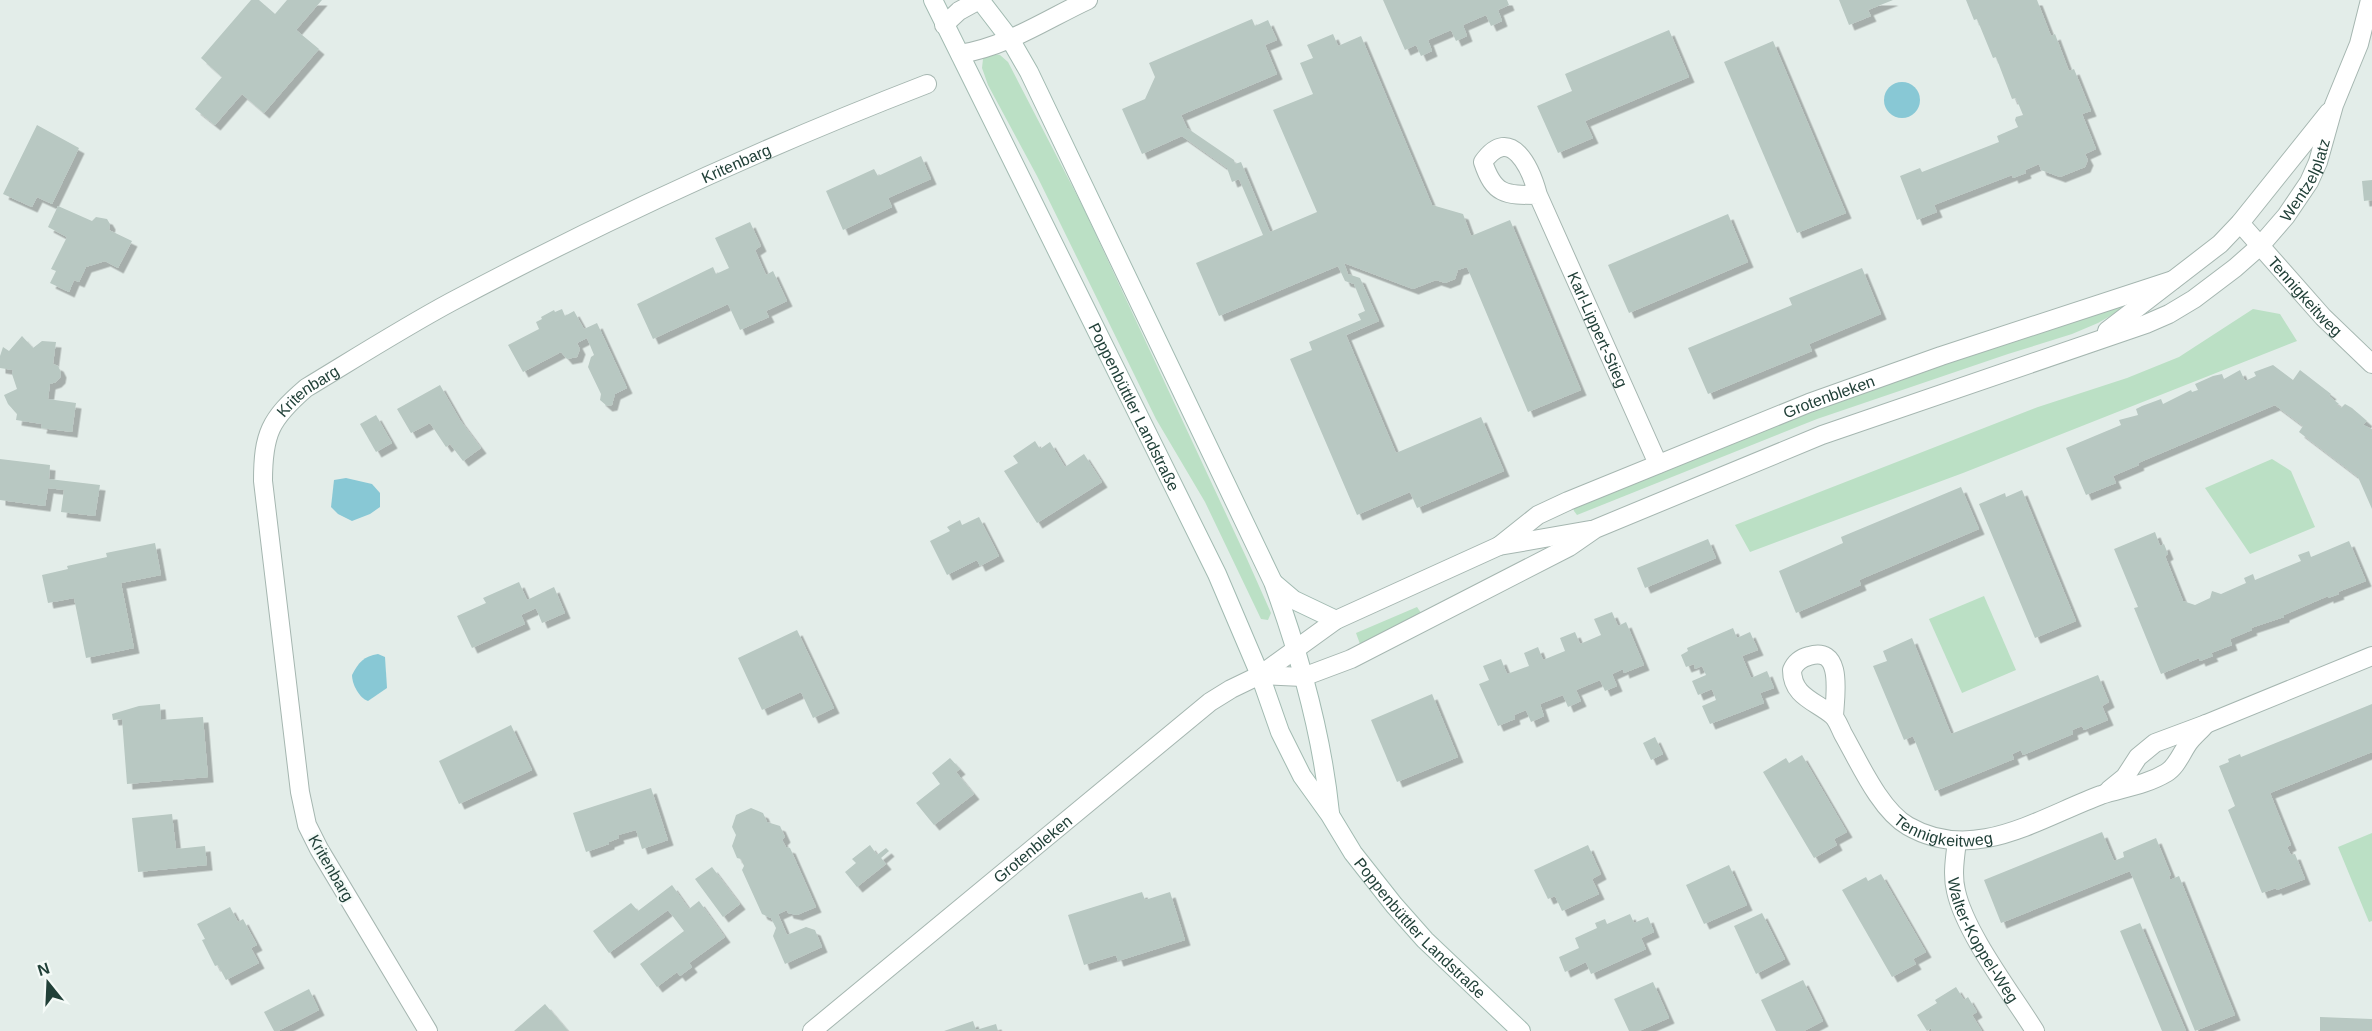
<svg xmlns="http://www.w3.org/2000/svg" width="2372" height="1031" font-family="Helvetica,sans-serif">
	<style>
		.green { fill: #bbe0c5 }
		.water { fill: #88c8d5 }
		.building { fill: #b8c8c2; filter: url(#shadow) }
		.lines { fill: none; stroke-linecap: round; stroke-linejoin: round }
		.minor-casing { stroke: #a5b6b0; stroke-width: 20 }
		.tertiary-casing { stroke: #a5b6b0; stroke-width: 20 }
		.secondary-casing { stroke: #a1bab1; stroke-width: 20 }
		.minor { stroke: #fff; stroke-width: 18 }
		.tertiary { stroke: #fff; stroke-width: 18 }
		.secondary { stroke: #fff; stroke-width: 18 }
		.labels { text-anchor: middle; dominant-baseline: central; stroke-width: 4.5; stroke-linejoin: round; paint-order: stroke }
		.street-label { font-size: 16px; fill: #214038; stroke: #f4faf7 }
	</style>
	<defs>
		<filter id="shadow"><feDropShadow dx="5.5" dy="5.5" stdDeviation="0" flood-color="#0004"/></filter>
	</defs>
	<rect width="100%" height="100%" fill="#e3ede9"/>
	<g class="green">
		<path d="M989,53L1000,55L1008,62L1083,207L1247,559L1271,613L1268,620L1261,619L1205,502L1156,419L1037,176L988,85L982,68L983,59Z"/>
		<path d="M2121,305L2124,308L2098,323L2072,334L2008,354L1817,419L1577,515L1574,511L1573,507L1812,409Z"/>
		<path d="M2253,309L2280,314L2297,341L1963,473L1750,552L1735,525L2038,407L2127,378L2179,357Z"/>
		<path d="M2272,459L2291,471L2315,527L2250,554L2205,488Z"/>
		<path d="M1984,596L2016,670L1962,693L1929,619Z"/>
		<path d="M1417,607L1421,613L1360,644L1356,633Z"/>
		<path d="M2372,833V921L2369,922L2338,847Z"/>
	</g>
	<g class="water">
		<circle cx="1902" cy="100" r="18"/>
		<path d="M346,478L372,484L380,493V507L370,514L352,521L338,514L331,507L334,480Z"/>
		<path d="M378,654L385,657L387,688L368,701C359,698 352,684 352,675C358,663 364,656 378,654Z"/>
	</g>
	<g class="building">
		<path d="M251,0H259L275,14L287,0H322L296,30L319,49L264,113L242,94L215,125L195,109L222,77L201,58Z"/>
		<path d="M1383,0H1507L1509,5L1498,10L1502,21L1491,26L1486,15L1463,25L1467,36L1456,41L1451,30L1428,40L1432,51L1421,56L1416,45L1405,50Z"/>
		<path d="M1839,0H1893L1868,10L1871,16L1849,25Z"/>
		<path d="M1966,0H2037L2051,36L2055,34L2069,71L2074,69L2091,111L2082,114L2096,149L2085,154L2088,160L2085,167L2060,177L2041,170L2039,164L2025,170L2026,173L2013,178L2012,175L1934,205L1937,212L1917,220L1900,176L1920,168L1922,172L1999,142L1997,136L2018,127L2015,120L2016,117L2023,115L2016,98L2012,99L1996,57L1993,58L1977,19L1974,20Z"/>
		<path d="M1252,19L1255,26L1268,20L1277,40L1265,45L1277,74L1181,115L1187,128L1234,160L1235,164L1241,162L1270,232L1317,212L1273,110L1313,94L1300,63L1313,58L1307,45L1333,34L1338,46L1361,36L1432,205L1463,214L1471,236L1510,220L1581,390L1528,412L1467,267L1458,270L1455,279L1445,283L1436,280L1413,289L1344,263L1348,274L1360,278L1379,321L1346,335L1396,453L1481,417L1504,471L1417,508L1410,492L1357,515L1290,359L1312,350L1309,342L1361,320L1358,314L1365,311L1354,284L1345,281L1338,266L1219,316L1196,263L1263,235L1239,179L1232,182L1227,168L1182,136L1142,154L1122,109L1145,99L1155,77L1149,63Z"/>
		<path d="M1669,30L1689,77L1585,121L1593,138L1558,153L1537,106L1572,91L1565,74Z"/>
		<path d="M1773,41L1846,213L1797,233L1724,62Z"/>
		<path d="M37,125L79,148L52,204L37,197L32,207L3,194Z"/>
		<path d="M921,156L931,179L888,198L892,207L843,230L826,191L874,169L878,176Z"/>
		<path d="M2372,180V200L2364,201L2362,181Z"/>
		<path d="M58,206L92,221L96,217L107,219L110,224L109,230L132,241L118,268L105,261L86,267L79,282L74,280L69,292L50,283L56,271L51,269L67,237L48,227Z"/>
		<path d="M1728,214L1748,262L1629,313L1608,265Z"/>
		<path d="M750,222L761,246L755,250L766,275L773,271L787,301L766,311L769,317L740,330L728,304L653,339L637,304L713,267L716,274L729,268L715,238Z"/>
		<path d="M1862,268L1881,314L1809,344L1812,351L1708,394L1688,348L1792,305L1789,298Z"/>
		<path d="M562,309L565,316L574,311L584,329L597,323L627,388L615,394L612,405L607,406L600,400L601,394L588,367L591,357L594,355L587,338L577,343L580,349L577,357L567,359L561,352L523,372L508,345L539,329L536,322L542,319L541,317L554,310L555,312Z"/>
		<path d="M22,336L33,348L42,341L56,342L53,364L58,366L61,372L60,378L56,382L50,384L48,399L76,403L72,432L41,428L42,424L16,420L17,414L8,404L4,395L17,389L12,374L13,370L0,368V356L3,347L9,351Z"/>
		<path d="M2273,365L2293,380L2300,370L2331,394L2329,396L2339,404L2337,405L2341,408L2345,404L2352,408L2367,421L2363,425L2372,429V509L2358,477L2299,432L2303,426L2275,405L2138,463L2139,465L2113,476L2116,483L2086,495L2066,448L2121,425L2119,420L2138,415L2136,409L2142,406L2161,399L2163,404L2191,390L2192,392L2198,390L2195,384L2213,376L2222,374L2224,379L2240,370L2245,381L2256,376L2254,372Z"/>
		<path d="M440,385L460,420L481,448L463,461L450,444L446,447L430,423L411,433L397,409Z"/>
		<path d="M376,415L392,443L376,452L360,424Z"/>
		<path d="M1035,441L1040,449L1050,442L1065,467L1084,454L1102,482L1037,523L1004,471L1018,463L1013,456Z"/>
		<path d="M0,459L50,465L49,479L100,485L95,516L61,512L64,490L48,488L45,506L0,500Z"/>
		<path d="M1961,487L1979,529L1859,580L1861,585L1796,613L1779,571L1843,543L1841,537Z"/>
		<path d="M2022,490L2076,621L2035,638L1979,504L2005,493L2006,497Z"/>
		<path d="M979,517L999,556L980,566L977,560L947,575L930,541L950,531L947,527L960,520L962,525Z"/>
		<path d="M2155,532L2160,546L2164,544L2168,554L2165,556L2183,601L2195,605L2210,598L2212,591L2221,594L2246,583L2244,578L2253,574L2255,580L2301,561L2298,555L2309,551L2311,557L2349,541L2366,581L2338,592L2339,594L2328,598V596L2284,615V617L2251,628L2252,630L2230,639L2232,645L2211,653L2213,656L2200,661L2199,658L2161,674L2134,608L2138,607L2114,549Z"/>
		<path d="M1708,539L1716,558L1645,588L1637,568Z"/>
		<path d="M155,543L161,575L121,583L134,648L86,658L74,598L48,603L42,575L68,569L67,566L107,557L106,553Z"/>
		<path d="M519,582L527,600L554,587L565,613L542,623L536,608L521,615L525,624L472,648L457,616L486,603L483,598Z"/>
		<path d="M1612,612L1618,626L1626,622L1644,665L1624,673L1623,669L1612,674L1617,686L1605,691L1600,680L1576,690L1581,701L1568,707L1563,695L1540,704L1544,716L1531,722L1526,710L1514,715L1515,719L1498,726L1479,684L1489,680L1483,666L1501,659L1507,674L1529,666L1524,653L1538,647L1543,660L1565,651L1560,638L1575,632L1580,644L1601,635L1594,619Z"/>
		<path d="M1733,628L1737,638L1750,632L1758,650L1742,656L1751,678L1767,671L1774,688L1760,693L1764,703L1710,724L1702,706L1716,700L1712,689L1698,695L1692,681L1706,675L1702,666L1695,669L1694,664L1686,667L1681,655L1688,651L1687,648Z"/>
		<path d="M797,630L834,708L813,718L801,692L762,710L738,658Z"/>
		<path d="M1912,638L1951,734L2098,675L2109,702L2102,706L2108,720L2084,730L2082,726L2072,730L2073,734L2023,755L2021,750L2012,754L2014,759L1935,791L1913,736L1904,740L1873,666L1887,661L1883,651Z"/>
		<path d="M1432,694L1458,757L1397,782L1371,720Z"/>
		<path d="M160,704L161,720L203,717L208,777L127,784L122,719L113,720L112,714L139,706Z"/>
		<path d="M2372,704V752L2270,793L2291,845L2287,847L2291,855L2295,854L2305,879L2277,890L2276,888L2262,893L2228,810L2235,806L2219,766L2229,762L2228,759L2240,754L2241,757Z"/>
		<path d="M511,725L532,770L459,804L439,761Z"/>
		<path d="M1655,737L1663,754L1651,760L1643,743Z"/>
		<path d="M1802,755L1847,832L1834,839L1837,845L1814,858L1763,772L1786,758L1789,763Z"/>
		<path d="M950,758L960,769L956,772L974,794L934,825L916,803L940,784L932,773Z"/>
		<path d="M651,788L668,840L642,849L636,830L618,835L619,838L609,842V844L586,852L573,813Z"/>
		<path d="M751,808L763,813L767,822L780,826L785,837L782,840L786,847L790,848L816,907L797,915L788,913L787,910L778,914L787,935L806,927L815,930L822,947L785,964L773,936L776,928L771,918L762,914L742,870L744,866L741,859L737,858L732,846L736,835L732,827L736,815Z"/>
		<path d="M172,814L176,849L205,846L207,865L138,872L132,818Z"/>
		<path d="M2102,832L2114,861L2124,857L2123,852L2156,838L2171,875L2169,876L2170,880L2179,876L2235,1015L2195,1031L2130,871L2001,923L1984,880Z"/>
		<path d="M870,845L877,855L886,848L889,851L881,858L886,864L857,887L845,872L856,863L852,859Z"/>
		<path d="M1588,845L1601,874L1592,879L1599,894L1562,911L1555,896L1548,899L1534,870Z"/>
		<path d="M1729,865L1747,905L1704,924L1686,885Z"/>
		<path d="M712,867L740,904L723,917L695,879Z"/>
		<path d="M1881,874L1926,952L1913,959L1916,964L1892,977L1842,890L1866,877L1868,881Z"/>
		<path d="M672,885L689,909L699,901L725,937L689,963L692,967L680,976L677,972L657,987L640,964L684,931L668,910L609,953L593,931L631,903L638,911Z"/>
		<path d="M1142,892L1145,900L1170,892L1185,940L1118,961L1116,955L1084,965L1068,915Z"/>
		<path d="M230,907L238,922L243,919L257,945L251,948L259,963L226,980L218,965L215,966L202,940L205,939L197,924Z"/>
		<path d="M1762,913L1785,959L1756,974L1734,926Z"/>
		<path d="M1630,914L1634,923L1648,917L1654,932L1641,938L1646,949L1591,974L1586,962L1565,972L1559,957L1579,948L1575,938L1597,928L1595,923L1605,919L1607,924Z"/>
		<path d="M2140,923L2186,1031H2162L2120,931Z"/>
		<path d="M1803,980L1823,1021L1804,1031H1776L1761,1000Z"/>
		<path d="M1653,982L1669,1018L1639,1031H1629L1614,999Z"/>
		<path d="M1956,987L1964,1000L1968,997L1977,1012L1972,1015L1982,1031H1932L1931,1028L1927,1031L1917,1015L1937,1003L1935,1000Z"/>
		<path d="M309,989L319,1010L278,1031H274L264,1012Z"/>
		<path d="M545,1004L568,1031H514Z"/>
		<path d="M2320,1017L2372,1019V1031H2320Z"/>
		<path d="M973,1021L976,1030L996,1024L998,1031H944Z"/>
	</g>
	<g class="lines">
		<defs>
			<g id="minor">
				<path d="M944,25L959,11L979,0"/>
				<path d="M960,54C1006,47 1047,19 1088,0"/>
				<path id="s1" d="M1538,195C1505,195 1494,195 1483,162C1511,123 1531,169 1538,195L1658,464"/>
				<path id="s2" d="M2240,223L2323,317L2372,364"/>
				<path id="s3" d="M1834,716C1835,697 1844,645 1809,656C1801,658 1795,663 1792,670C1792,696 1815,701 1832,715C1837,719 1840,728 1843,734C1859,762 1880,810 1908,826C1974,864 2039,818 2101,795C2123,788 2146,785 2166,773C2177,767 2182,751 2190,741C2195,735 2201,730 2206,724"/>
				<path d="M2109,790L2125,777L2138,757L2155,743L2206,724L2372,656"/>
				<path id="s4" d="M1957,841C1955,858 1952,875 1956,891C1965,933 2012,994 2035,1031"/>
				<path id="s5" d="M428,1031L319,849L307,825L300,792L263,481C263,434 270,419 306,388C354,359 401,329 451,302C605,220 764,147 927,84"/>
				<path id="s6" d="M812,1031L1210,702L1231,689L1260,675"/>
			</g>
			<g id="tertiary">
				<path d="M2107,331L2220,244L2240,223L2329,112"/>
				<path id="s7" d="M1499,546L1538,515L1568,501L1809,403L1941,356L2173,280"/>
				<path id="s8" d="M1260,675L1303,677L1351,659L1569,547L1595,529L1822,435L2146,324L2169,314L2194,299L2235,268L2260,246L2286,216L2309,182L2318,162L2334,105L2359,44L2370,0"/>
				<path d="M1260,675L1336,620L1499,546L1590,530"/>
			</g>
			<g id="secondary">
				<path id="s9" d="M933,0L1217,574L1260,675L1280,732L1302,776L1330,815L1353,853L1394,905L1425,940L1521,1031"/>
				<path d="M980,0L1010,39L1029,72L1273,582C1300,656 1322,734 1330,813"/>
				<path d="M1274,583L1294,600L1336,620"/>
			</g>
		</defs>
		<use href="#minor" class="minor-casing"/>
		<use href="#tertiary" class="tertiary-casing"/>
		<use href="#secondary" class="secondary-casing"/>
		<use href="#minor" class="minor"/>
		<use href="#tertiary" class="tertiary"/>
		<use href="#secondary" class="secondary"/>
	</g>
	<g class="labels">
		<g class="street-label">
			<text stroke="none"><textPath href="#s5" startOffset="1179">Kritenbarg</textPath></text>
			<text stroke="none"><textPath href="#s8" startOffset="1179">Wentzelplatz</textPath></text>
			<text stroke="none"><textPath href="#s2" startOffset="98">Tennigkeitweg</textPath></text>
			<text stroke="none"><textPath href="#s1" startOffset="308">Karl-Lippert-Stieg</textPath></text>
			<text stroke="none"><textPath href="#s5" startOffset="693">Kritenbarg</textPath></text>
			<text stroke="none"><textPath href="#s7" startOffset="364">Grotenbleken</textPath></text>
			<text stroke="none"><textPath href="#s9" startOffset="454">Poppenbüttler Landstraße</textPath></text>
			<text stroke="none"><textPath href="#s3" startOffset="338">Tennigkeitweg</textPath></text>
			<text stroke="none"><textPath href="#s6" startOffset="286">Grotenbleken</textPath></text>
			<text transform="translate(331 868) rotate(60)">Kritenbarg</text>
			<text stroke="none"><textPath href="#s9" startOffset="1053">Poppenbüttler Landstraße</textPath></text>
			<text stroke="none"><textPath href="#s4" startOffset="106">Walter-Koppel-Weg</textPath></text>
		</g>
	</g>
	<g transform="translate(48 983) rotate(342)" stroke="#f4faf7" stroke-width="4.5" paint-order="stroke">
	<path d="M0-4.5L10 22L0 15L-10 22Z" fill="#214038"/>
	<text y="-9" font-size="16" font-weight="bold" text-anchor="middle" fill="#214038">N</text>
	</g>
</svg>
